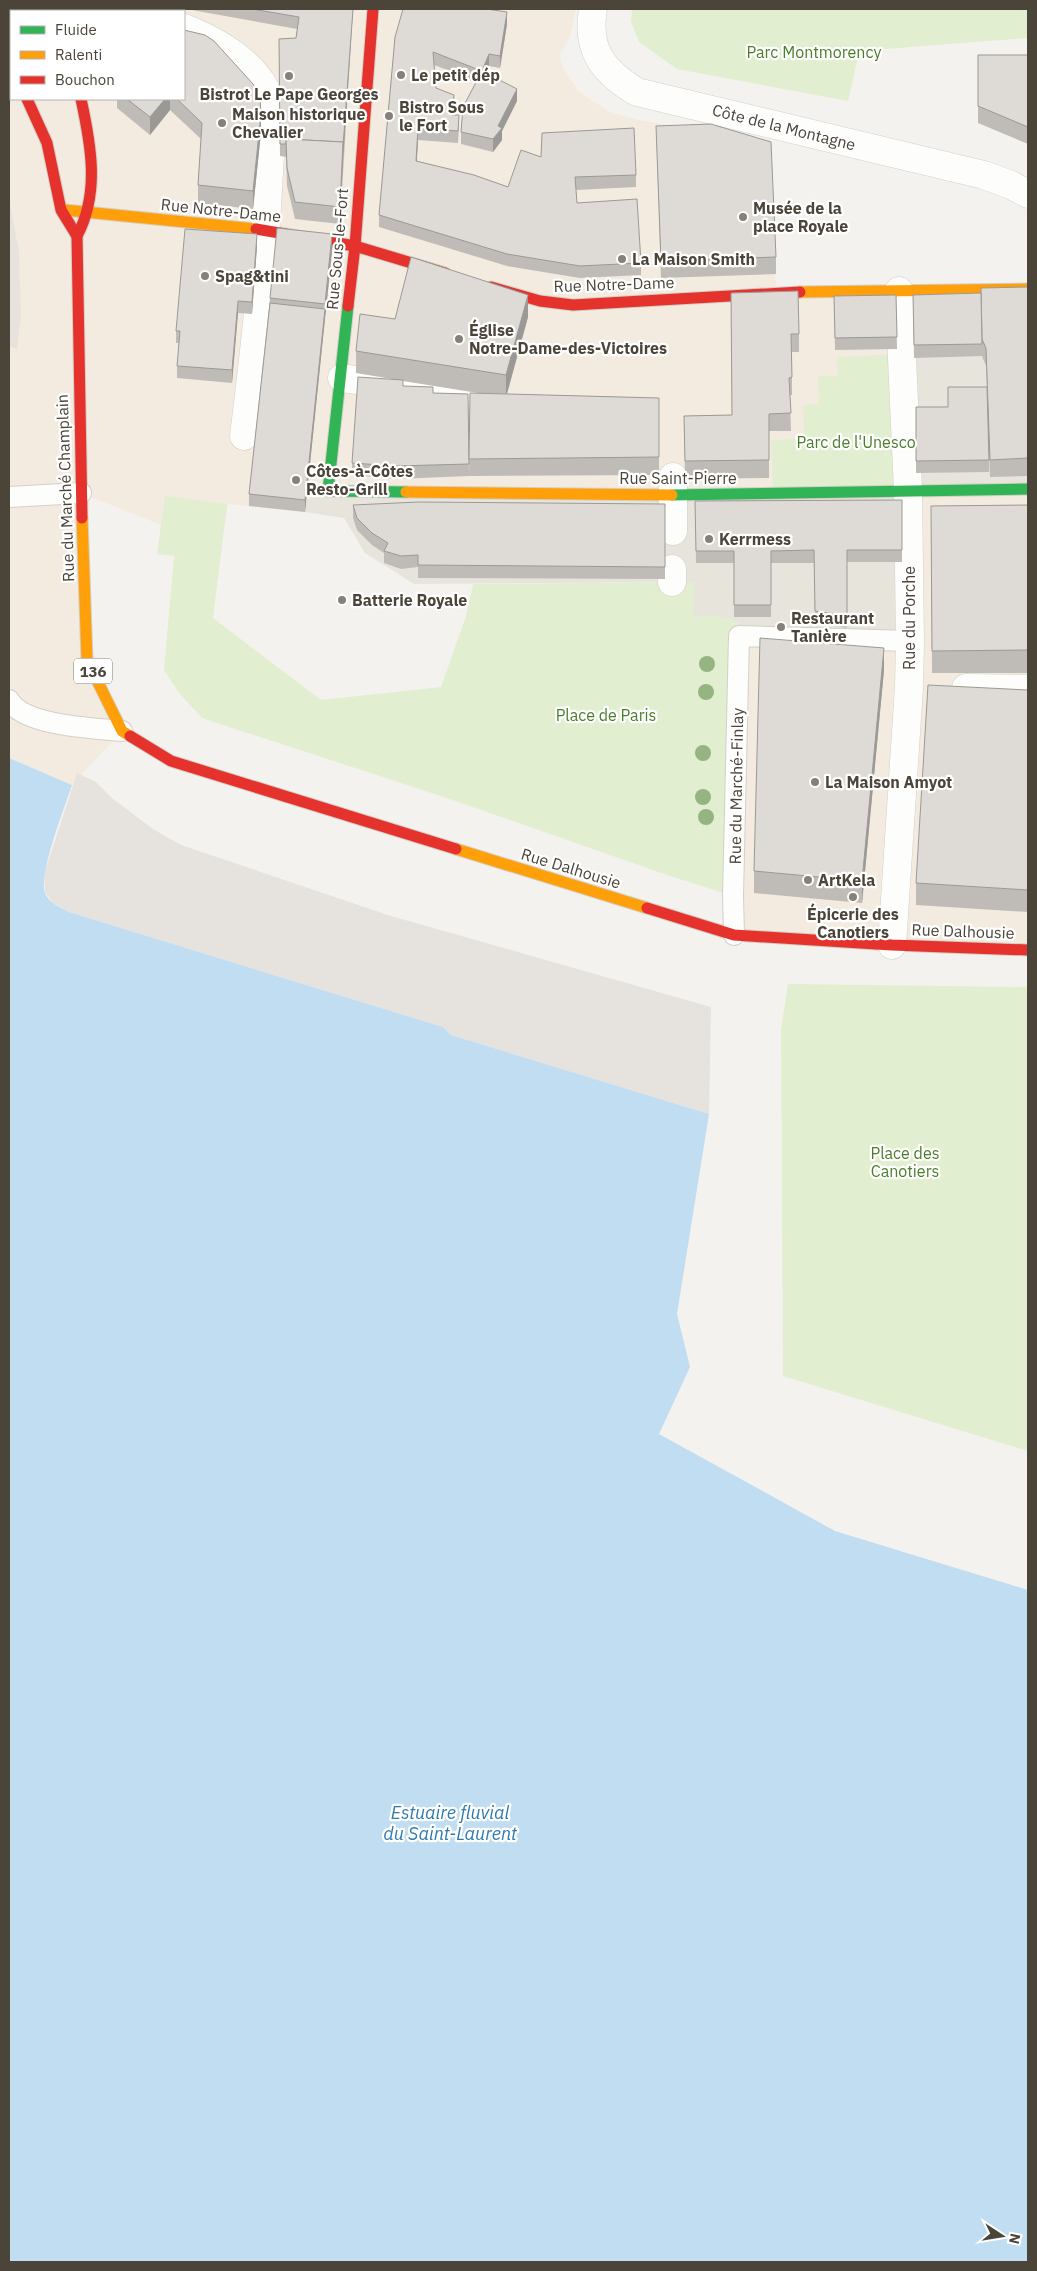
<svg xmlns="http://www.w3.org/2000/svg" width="1037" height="2271" font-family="'IBM Plex Sans',sans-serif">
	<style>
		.residential { fill: #e7e4dc }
		.commercial { fill: #f3ebdf; fill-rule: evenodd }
		.green { fill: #e1eecf }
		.parking { fill: #e6e3df }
		.water { fill: #c0ddf1 }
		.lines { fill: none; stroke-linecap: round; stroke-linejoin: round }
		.lane-casing { stroke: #d2d0cb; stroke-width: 22 }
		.street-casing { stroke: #d2d0cb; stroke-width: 29 }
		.fast-casing { stroke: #d3cfc5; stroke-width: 13 }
		.slow-casing { stroke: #d3cfc5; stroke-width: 13 }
		.jam-casing { stroke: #d3cfc5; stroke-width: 13 }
		.lane { stroke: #fdfdfc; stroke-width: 20 }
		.street { stroke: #fdfdfc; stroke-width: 28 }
		.fast { stroke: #30b455; stroke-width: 11 }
		.slow { stroke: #ff9f0a; stroke-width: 11 }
		.jam { stroke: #e5322d; stroke-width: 11 }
		.tree { fill: #96b382 }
		.wall { fill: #bfbcb8 }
		.shaded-wall { fill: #9b9996 }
		.building { fill: #dedbd6; stroke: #9b9996 }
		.poi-dot { fill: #868178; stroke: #fff; stroke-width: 2 }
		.labels { text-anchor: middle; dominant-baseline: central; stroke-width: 4.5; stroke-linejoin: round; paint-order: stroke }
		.shield { fill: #fff; stroke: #817c74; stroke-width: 1 }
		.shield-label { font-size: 15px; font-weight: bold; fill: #4b4439 }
		.park-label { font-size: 16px; fill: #4a7f2a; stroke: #fff }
		.poi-label { font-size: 16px; font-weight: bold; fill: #4b4439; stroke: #fff; text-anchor: start }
		.street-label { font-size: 16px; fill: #4b4439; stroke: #fff }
		.water-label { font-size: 18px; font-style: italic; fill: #2e7ab2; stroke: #fff }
	</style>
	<rect width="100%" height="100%" fill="#f4f2ee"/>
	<path class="residential" d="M1028,289V489L910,641L739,636L722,617L693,616V582L414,584L365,553L344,518L305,512L306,500L328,491L903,354Z"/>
	<path class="commercial" d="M9,9H576L570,36L560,55L562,66L578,91L608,111L638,120L770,140L776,292L899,291L908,491L1028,489V950L734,935L739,636L910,641L908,491H328L306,500L305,512L228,504L223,533L161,525L81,493L86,633L122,731L72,785L9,758ZM11,11H184V99H11Z"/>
	<g class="green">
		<path d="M632,9H1028V38L873,50L857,61L848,101L677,69L639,42L631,21Z"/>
		<path d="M903,354L908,491L773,495L771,440L804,439L803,405L819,404L818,376H838L837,357Z"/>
		<path d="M165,496L227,504L213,618L321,700L441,687L466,616L473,584L694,582L693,616L722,617L739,622L733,896L670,876L444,797L202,718L179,693L164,670L174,556L157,554Z"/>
		<path d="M788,984L1028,987V1451L783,1376L781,1030Z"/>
	</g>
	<g class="parking">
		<path d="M9,198L19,252L21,314L17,349L9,346Z"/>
		<path d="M77,773L96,782L112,798L153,829L181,845L391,916L711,1007L709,1114L451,1035L443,1027L69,912L53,903L45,892L44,874Z"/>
	</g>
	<path class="water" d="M9,758L72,785C65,806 38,875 45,893C49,903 60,907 69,912L443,1027L451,1035L709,1114L677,1314L690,1367L659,1434L835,1531L1028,1590V2262H9Z"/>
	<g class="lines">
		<defs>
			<g id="lane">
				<path d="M9,497L81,493"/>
				<path d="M9,700C23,726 94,728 122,731"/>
				<path d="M734,935L733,896L739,636L910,641"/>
			</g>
			<g id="street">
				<path d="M593,9C586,50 603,72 637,92L984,175L1011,185L1028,194"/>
				<path d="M184,28C214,40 248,58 265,88C277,112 270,145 269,171C265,259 255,348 244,436"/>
				<path d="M342,378L484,399"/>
				<path d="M673,531V477"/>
				<path d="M672,582V569"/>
				<path d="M966,688L1028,689"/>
				<path d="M892,945L909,687L910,641L908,491L899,291"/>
			</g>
			<g id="fast">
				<path d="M348,306L328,491L406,492"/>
				<path d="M672,495L1028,489"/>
			</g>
			<g id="slow">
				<path d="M65,210L256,229"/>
				<path d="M800,292L1028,289"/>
				<path d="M406,492L672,495"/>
				<path d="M82,518L87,660L122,731L130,736"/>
				<path d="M456,849L647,908"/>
			</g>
			<g id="jam">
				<path d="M9,27L11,28"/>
				<path d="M9,79L11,81"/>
				<path d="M27,99L47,143L61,210L77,236"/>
				<path d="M81,99C91,145 100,193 77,236L82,518"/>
				<path d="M256,229L355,246L445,273"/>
				<path d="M491,287L540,301L573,305L800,292"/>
				<path d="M348,306L355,246L373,9"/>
				<path d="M130,736L171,761L456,849"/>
				<path d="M647,908L734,935L892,945L1028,950"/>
			</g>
		</defs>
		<use href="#lane" class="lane-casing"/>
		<use href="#street" class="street-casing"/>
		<use href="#fast" class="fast-casing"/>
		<use href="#slow" class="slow-casing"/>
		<use href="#jam" class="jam-casing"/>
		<use href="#lane" class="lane"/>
		<use href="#street" class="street"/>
		<use href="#fast" class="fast"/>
		<use href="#slow" class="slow"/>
		<use href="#jam" class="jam"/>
	</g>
	<g class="tree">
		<circle cx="707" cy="664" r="8"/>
		<circle cx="706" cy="692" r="8"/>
		<circle cx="703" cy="753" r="8"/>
		<circle cx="703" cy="797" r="8"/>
		<circle cx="706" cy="817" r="8"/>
	</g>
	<g class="wall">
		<path d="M186,9H353L340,224L295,219L287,186L286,157L280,156L279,39L296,38L297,29Z"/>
		<path d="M507,24L500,68L489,66L486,73L517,101L502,131V140L493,152L461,144V132L477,81L434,65L436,88L454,107L453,115L459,127L458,143L418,140L417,161L508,187L541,157L636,175V187L576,190L577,203L641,263V275L580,278L507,266L379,227V215L395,37Z"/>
		<path d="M978,55H1028V144L978,123Z"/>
		<path d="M117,99H184L261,132L253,209L198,203V185L201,139L170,110L150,135L117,108Z"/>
		<path d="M656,126L776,257V274L661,278Z"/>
		<path d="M257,246L252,314L238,313L232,383L177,378V366L179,343H176V331Z"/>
		<path d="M332,251L305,512L249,506V494L270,298Z"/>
		<path d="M1028,287V476L990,477L989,449V472L916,473V407H948L987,387L986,366L982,356L914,358L913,295L981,293Z"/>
		<path d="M731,293L799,334V352H792V395H790L791,431H769V478L685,479L684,416L732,415Z"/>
		<path d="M896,295L897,349L835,350L834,296Z"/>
		<path d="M528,317L507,394L659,398V475L469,476L470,393L484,394L403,381V386L433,393L468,394L469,476L396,479L352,475V463L398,380L356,373V351L395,319Z"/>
		<path d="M902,500V562H847V628L815,623L814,563H771V617H734V563H696L695,501Z"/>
		<path d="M665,504V579L418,578V567L401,569L384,563V553L372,545L357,530L353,518V505Z"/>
		<path d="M1028,505V673H932L931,506Z"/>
		<path d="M884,670L862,903L754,893V871Z"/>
		<path d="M1028,690V912L916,905V883Z"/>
	</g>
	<g class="shaded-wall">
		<path d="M353,9L343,160V147Z"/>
		<path d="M507,12V24L500,68V56Z"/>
		<path d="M489,54V66L482,83V71Z"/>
		<path d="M517,89V101L502,131V140L493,152V139L498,126Z"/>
		<path d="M454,95V107L452,127V115Z"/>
		<path d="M165,99H170V110L150,135V117Z"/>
		<path d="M261,114V132L253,209V191Z"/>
		<path d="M418,128V140L416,173V161Z"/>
		<path d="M343,142V160L340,224V207Z"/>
		<path d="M257,234V246L252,314V302Z"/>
		<path d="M332,234V251L305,512V500L325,309Z"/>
		<path d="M528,295V317L506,397V375Z"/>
		<path d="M238,301V313L232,383V370Z"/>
		<path d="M884,648V670L862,903V881Z"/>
	</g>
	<g class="building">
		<path d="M252,9H353L343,147V142L286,139V144H280L279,39L296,38L299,17Z"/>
		<path d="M403,9H486L507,12L500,56L489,54L482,71L433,52L436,88L454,95L452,115H459L458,131L418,128L416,161L474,175L508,187L521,150L541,157L542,133L634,128L636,175L575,177L577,203L637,199L641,263L580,266L507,254L379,215L395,37Z"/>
		<path d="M184,30L205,35L214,41L253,84L260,97L261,114L253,191L198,185L202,123L177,99H184Z"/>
		<path d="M978,55H1028V127L978,106Z"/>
		<path d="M482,71L517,89L498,126L502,128L493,139L461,132L463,107Z"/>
		<path d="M127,99H165L150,117Z"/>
		<path d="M711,124L771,142L776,257L661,261L656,126Z"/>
		<path d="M286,139L343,142L340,207L295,202L287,168Z"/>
		<path d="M277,228L332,234L325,304L270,298Z"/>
		<path d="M185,229L257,234L252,302L238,301L232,370L177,366L180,331H176Z"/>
		<path d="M411,257L528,295L506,375L356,351L360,314L395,319Z"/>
		<path d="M1028,287V458L990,460L986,348L982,339L981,288Z"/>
		<path d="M798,291L799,334H791L792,377L789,378L791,413L769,414V460L685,461L684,416L732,415L731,293Z"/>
		<path d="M981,293L982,344L914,345L913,295Z"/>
		<path d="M896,295L897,337L835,338L834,296Z"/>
		<path d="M270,303L325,309L305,500L249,494Z"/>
		<path d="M358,377L403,380V386L433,387V393L468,394L469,464L396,466L352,463Z"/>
		<path d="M948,387H987L989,460L916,461V407H948Z"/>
		<path d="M470,393L659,398V457L469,459Z"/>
		<path d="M902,500V550H847V616L815,611L814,550L771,551V605H734V551H696L695,501Z"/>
		<path d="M418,502L665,504V567L418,565V555L401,556L384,551L388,543L372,533L357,518L353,505Z"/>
		<path d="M1028,505V650L932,651L931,506Z"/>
		<path d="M760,638L884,648L862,881L754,871Z"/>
		<path d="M928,685L1028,690V890L916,883Z"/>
	</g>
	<g class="poi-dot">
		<circle cx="401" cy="75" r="5"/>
		<circle cx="289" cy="76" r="5"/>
		<circle cx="389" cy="116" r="5"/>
		<circle cx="222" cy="123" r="5"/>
		<circle cx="743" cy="217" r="5"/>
		<circle cx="622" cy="259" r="5"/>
		<circle cx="205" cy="276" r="5"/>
		<circle cx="459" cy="339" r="5"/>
		<circle cx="296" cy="480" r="5"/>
		<circle cx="709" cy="539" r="5"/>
		<circle cx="342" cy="600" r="5"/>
		<circle cx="781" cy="627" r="5"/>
		<circle cx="815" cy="782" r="5"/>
		<circle cx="808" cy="880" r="5"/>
		<circle cx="853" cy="897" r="5"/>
	</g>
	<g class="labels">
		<rect class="shield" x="74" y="658.5" width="38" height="25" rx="4"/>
		<g class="shield-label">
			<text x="93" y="671">136</text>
		</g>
		<g class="park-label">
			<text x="814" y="52">Parc Montmorency</text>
			<text x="856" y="442">Parc de l'Unesco</text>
			<text x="606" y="715">Place de Paris</text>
			<text x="905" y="1153">Place des<tspan x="905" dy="18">Canotiers</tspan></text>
		</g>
		<g class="poi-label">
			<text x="411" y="75">Le petit dép</text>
			<text x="289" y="94" text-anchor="middle">Bistrot Le Pape Georges</text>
			<text x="399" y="107">Bistro Sous<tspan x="399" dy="18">le Fort</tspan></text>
			<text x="232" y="114">Maison historique<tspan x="232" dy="18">Chevalier</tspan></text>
			<text x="753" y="208">Musée de la<tspan x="753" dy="18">place Royale</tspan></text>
			<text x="632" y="259">La Maison Smith</text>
			<text x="215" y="276">Spag&amp;tini</text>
			<text x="469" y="330">Église<tspan x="469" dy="18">Notre-Dame-des-Victoires</tspan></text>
			<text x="306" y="471">Côtes-à-Côtes<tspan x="306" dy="18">Resto-Grill</tspan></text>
			<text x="719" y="539">Kerrmess</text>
			<text x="352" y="600">Batterie Royale</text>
			<text x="791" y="618">Restaurant<tspan x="791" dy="18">Tanière</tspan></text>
			<text x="825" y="782">La Maison Amyot</text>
			<text x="818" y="880">ArtKela</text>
			<text x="853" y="914" text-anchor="middle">Épicerie des<tspan x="853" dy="18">Canotiers</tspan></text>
		</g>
		<g class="street-label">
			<text transform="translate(784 127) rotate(14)">Côte de la Montagne</text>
			<text transform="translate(221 210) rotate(6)">Rue Notre-Dame</text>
			<text transform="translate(337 249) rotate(-85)">Rue Sous-le-Fort</text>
			<text transform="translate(614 284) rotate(-2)">Rue Notre-Dame</text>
			<text x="678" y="478">Rue Saint-Pierre</text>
			<text transform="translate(65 488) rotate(-92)">Rue du Marché Champlain</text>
			<text transform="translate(909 618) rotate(-90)">Rue du Porche</text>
			<text transform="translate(736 786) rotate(-89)">Rue du Marché-Finlay</text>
			<text transform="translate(571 868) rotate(17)">Rue Dalhousie</text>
			<text transform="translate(963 931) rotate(2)">Rue Dalhousie</text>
		</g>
		<g class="water-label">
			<text x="450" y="1812">Estuaire fluvial<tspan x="450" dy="21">du Saint-Laurent</tspan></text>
		</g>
	</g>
	<rect width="1037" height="2271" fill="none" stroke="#4b4439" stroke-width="20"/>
	<rect x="10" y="10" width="175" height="90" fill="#ffffff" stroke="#b7b4b0"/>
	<rect x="20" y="26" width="25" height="8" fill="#30b455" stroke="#b7b4b0"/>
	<text x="55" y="35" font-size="15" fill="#4b4439">Fluide</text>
	<rect x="20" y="51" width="25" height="8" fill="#ff9f0a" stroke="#b7b4b0"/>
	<text x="55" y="60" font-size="15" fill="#4b4439">Ralenti</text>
	<rect x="20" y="76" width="25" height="8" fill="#e5322d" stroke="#b7b4b0"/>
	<text x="55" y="85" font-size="15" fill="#4b4439">Bouchon</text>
	<g transform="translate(1002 2236) rotate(102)" stroke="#ffffff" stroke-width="4" paint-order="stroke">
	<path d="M0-4L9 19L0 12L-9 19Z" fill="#4b4439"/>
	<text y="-8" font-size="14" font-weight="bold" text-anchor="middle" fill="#4b4439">N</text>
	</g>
</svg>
